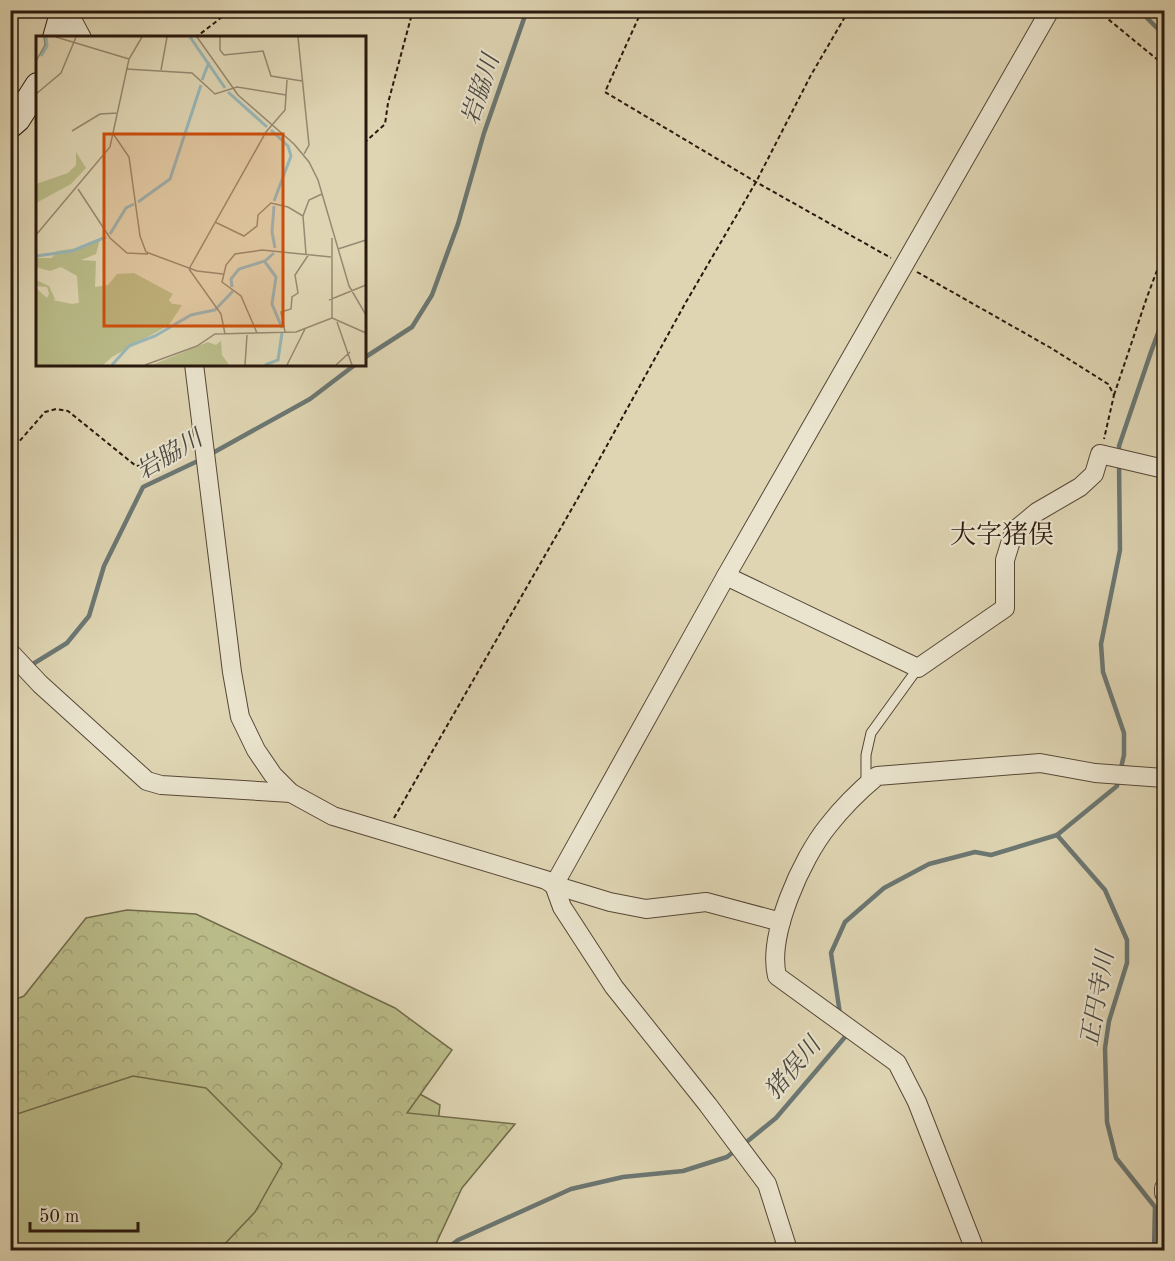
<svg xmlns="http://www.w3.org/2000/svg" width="1175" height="1261" font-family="'Old Standard TT','Noto Serif JP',serif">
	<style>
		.grass { fill: #b9bb88; stroke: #716a4a; stroke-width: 1.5 }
		.forest { fill: url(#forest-crowns); stroke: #716a4a; stroke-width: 1.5 }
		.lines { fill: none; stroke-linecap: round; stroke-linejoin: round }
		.stream { stroke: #6b7773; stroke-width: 4.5 }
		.lane-casing { stroke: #564736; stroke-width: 11 }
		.street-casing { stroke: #564736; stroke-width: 20 }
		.secondary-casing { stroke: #29180d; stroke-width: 28 }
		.path { stroke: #29180d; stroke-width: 2; stroke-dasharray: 4.5 3; stroke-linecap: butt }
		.lane { stroke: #eae4ce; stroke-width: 9 }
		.street { stroke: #eae4ce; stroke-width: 18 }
		.secondary { stroke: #eae4ce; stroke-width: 26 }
		.labels { text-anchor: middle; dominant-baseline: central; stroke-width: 4.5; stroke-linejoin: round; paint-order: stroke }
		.water-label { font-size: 24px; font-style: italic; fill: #4a4740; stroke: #eae4ce }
		.quarter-label { font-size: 26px; fill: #29180d; stroke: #eae4ce }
		.inset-river { fill: none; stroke: #97b6b7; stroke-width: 3 }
		.inset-road { fill: none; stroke: #968971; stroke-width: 1.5 }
		.view { fill: #cb4f0c; fill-opacity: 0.15; stroke: #cb4f0c; stroke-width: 3 }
		.inset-edge { fill: none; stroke: #29180d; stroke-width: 3 }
	</style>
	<defs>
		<pattern id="forest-crowns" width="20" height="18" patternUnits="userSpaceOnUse" patternTransform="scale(1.5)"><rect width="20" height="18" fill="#b9bb88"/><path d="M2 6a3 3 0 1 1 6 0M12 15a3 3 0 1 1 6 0" fill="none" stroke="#9fa074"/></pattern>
	</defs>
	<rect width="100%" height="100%" fill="#dfd5b3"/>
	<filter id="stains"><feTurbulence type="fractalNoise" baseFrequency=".00333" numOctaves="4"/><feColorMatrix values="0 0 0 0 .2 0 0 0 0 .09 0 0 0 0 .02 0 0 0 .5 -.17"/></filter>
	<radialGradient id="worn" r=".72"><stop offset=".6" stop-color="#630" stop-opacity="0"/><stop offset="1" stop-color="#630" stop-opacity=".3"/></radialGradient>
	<path class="grass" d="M86,1074H383L440,1105L433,1166L392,1250H11V1093Z"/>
	<path class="forest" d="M127,910L196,914L395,1008L452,1050L407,1113L515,1124L462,1188L433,1250H219L255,1212L282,1164L206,1088L133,1076L11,1116V1001L24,996L86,918Z"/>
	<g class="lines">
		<g class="stream">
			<path d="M1139,10L1164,35"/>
			<path d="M364,358L412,327L432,295L458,224L484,133L527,10"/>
			<path d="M1119,454V446L1151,352L1164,317"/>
			<path d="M209,455L310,399L356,364"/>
			<path d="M1119,462L1120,550L1101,644L1103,672L1124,733V755L1120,772"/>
			<path d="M28,667L67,643L89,616L104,566L143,487L202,459"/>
			<path d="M10,677L21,671"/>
			<path d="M1057,835L1105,890L1127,940V963L1109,1021L1105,1048L1107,1122L1116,1158L1155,1207L1154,1250"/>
			<path d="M840,1014L831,953L845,922L884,888L929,864L975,852L991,855L1057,835L1117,786L1118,780"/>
			<path d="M744,1144L776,1118L845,1037L844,1031"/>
			<path d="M445,1250L458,1240L571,1189L623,1177L683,1171L727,1157L737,1149"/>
		</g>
		<defs>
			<path id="lane" d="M866,785V755L871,733L918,668"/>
			<g id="street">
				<path d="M67,10L82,38"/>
				<path d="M194,364L232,672L240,717L256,750L273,775L291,793L333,816L546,880L554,885L610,902L646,909L706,902L781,922"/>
				<path d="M726,576L918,668L1005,608V560L1014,531L1037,512L1080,487L1094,474L1100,454L1164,469"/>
				<path d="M10,652L40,684L147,781L161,785L291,793"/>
				<path d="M1164,1188V1193"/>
				<path d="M788,1250L767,1184L708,1105L614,987L562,907L554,885L726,576L1050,10"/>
				<path d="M975,1250L917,1102L897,1063L777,976C767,935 802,858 828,826C842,808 859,791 877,776L1040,763L1095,773L1164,778"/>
			</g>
			<g id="secondary">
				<path d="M56,38L64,10"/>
				<path d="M10,125L17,119L38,86"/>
			</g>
		</defs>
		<use href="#lane" class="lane-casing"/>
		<use href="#street" class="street-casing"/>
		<use href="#secondary" class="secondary-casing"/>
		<g class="path">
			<path d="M642,10L605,92L756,182L891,258"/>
			<path d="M1097,10L1164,65"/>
			<path d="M195,38L231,10"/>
			<path d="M364,143L385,124L388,103L413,10"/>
			<path d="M917,272L1051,348L1108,384L1114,395L1104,439"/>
			<path d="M1114,395L1147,297L1164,252"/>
			<path d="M10,452L45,412L56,409L68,411L136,466L155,463L188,444"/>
			<path d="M394,818L578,498L686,302L756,182L811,75L849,10"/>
		</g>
		<use href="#lane" class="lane"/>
		<use href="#street" class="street"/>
		<use href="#secondary" class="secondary"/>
	</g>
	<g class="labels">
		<g class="water-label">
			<text transform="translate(482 90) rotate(-72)">岩脇川</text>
			<text transform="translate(170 456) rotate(-31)">岩脇川</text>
			<text transform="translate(1099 999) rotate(-80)">正円寺川</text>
			<text transform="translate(794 1069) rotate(-50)">猪俣川</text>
		</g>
		<g class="quarter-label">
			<text x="1002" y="536">大字猪俣</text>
		</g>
	</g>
	<g transform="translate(36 36)">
		<rect width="330" height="330" fill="#dfd5b3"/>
		<path d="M0,252L12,263L36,268L81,261H127L135,266L134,275L61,329H0Z" fill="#b9bb88"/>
		<path d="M40,116L50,132L35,148L0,167V148L32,137L40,129ZM64,203L60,218L45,224L60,225L59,251L72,249L81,238L98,237L137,258L131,267L146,269L133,289L76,321L67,329H34L97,293L111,275L100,263L89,262L63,270L43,268L41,240L25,231L14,235L0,231V222H16L21,215L50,211ZM0,244L13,250L19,263L0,282V269L5,273L13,258L11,251L0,250ZM185,305L186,319L193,329H116L172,306L180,309Z" fill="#b9bb88"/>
		<path class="inset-river" d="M154,1L189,52M5,20L11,10L10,1M166,44L173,26M192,56L231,91M235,94L252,110L255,120L238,165M102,166L134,143L165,49M238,170L236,196L239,212M74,198L90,172L98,168M0,220L36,215L70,201M229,226L240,241L236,268L246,292M196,251L195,243L203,233L229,225L238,217M76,329L93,310L119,300L155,279L179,274L197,255M229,329L242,324L246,297"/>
		<path class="inset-road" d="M20,1L93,23M161,1L202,59L258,108L273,126L282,144L313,250L330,279M184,1V14L188,19L227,15L235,40L266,45M262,1L273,109L268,118M0,25L9,9L8,1M90,33L156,37L179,58L201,51L250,59M125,34L131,1M0,58L25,37L40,1M36,95L64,78L82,77M78,99L93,121L104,200L110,216L161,235L187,238M42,153L74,202L91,217L112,218M267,180L273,164L286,158M179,186L208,200L221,190L222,179L235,167L252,171L267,180L270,218M0,199L74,111L93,23L106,1M296,202V282L330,297M302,213L330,204M153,233L230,96L249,74L251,44M153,233L185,278L189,298M293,264L330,249M301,286L316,329M249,296L245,276L255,273L256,261L262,257L259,239L273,218M221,297L205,260L186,246L190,229L199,218L226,214L295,221M109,329L161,310L179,298L260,296L296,282M209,329L211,299M251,329L269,293M300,329L314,316"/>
		<path class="view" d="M68,98H247V290H68Z"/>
		<rect width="330" height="330" class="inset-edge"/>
	</g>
	<rect width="1175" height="1261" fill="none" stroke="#dfd5b3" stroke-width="36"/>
	<rect x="12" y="12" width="1151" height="1237" fill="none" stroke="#29180d" stroke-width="3"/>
	<rect x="18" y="18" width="1139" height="1225" fill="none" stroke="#29180d" stroke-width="1.5"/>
	<path d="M30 1222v9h108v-9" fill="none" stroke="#29180d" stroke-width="3"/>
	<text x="39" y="1222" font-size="18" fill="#29180d" stroke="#eae4ce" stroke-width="4.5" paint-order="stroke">50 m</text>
	<rect width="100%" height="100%" filter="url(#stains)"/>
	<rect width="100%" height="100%" fill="url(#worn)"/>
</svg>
